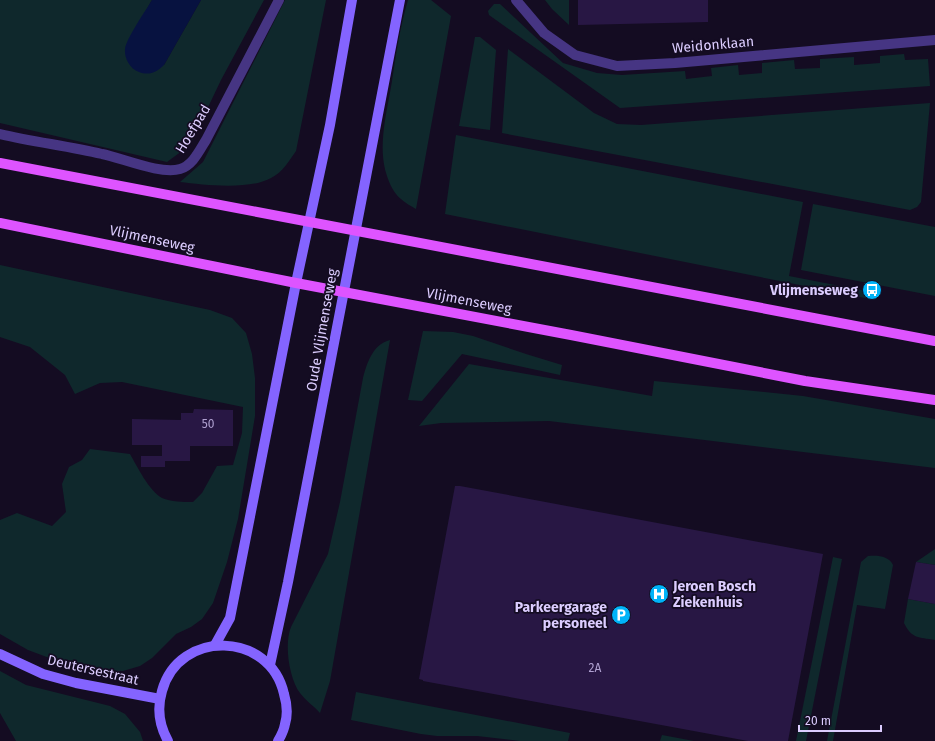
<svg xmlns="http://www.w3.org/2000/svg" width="935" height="741" font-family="'Fira Sans',sans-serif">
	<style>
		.green { fill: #0f282c }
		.water { fill: #071240 }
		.building { fill: #281744 }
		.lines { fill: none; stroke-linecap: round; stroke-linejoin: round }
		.street { stroke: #463583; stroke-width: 10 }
		.secondary { stroke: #8464ff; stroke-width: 10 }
		.primary { stroke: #de54ff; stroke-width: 10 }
		.labels { text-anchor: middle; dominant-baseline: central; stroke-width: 3.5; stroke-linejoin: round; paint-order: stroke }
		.number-label { font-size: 12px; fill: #afa0d0 }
		.street-label { font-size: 14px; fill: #dccdff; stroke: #140c22 }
		.poi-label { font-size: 14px; font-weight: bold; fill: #dccdff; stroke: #140c22; text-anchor: end }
	</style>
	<rect width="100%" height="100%" fill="#140c22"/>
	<g class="green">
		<path d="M0,0H152L128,42L164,65L201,0H264L221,80L190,145L167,162L0,123Z"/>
		<path d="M285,0H326L296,151C289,161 283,172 271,178C250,190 204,185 180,182L203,162Z"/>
		<path d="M408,0H431L451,16L416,209C400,200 393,194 387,176C377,146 387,112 392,81C396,54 400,27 408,0Z"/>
		<path d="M545,0H569V25L552,9Z"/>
		<path d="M494,4H500L563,63L597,73L622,75L685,71L686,79L712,76L711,68L738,65L739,75L762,73V63L794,60L795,69L820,68V59L854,57V65L880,63V56L904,54L905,60L928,59L930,86L620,108L489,15L488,11Z"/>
		<path d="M475,37H480L496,50L490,130L459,126Z"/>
		<path d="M508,49L594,113L617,124L641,125L930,103L921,202L917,207L910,210L502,133Z"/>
		<path d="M456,135L803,202L789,276L871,292L870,299L445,214Z"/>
		<path d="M813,204L935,227V296L801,270Z"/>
		<path d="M0,265L210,310L232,318L246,333L252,354L255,378V416L238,519L227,562L213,603L202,619L191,627L176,634L152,658L140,666L123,671L100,670L60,662L28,650L0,634V520L17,513L52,526L66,512L62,484L69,467L82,460L90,449L130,454C137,466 149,491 162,498C171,502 183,502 193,502L202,493L217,466L233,465L242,433L243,407L122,382L100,383L75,394L65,375L30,347L0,337Z"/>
		<path d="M423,331L453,332L473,336L526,354L562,365L560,375L462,354L422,401L408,400Z"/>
		<path d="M390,340L330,681L320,713C314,706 306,701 300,693C289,678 284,644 291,627L328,554L340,502L363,378C367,363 373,344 390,340Z"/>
		<path d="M469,364L652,396L654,381L803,396L935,419V468L549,421L441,423L419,426Z"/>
		<path d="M935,549V565L916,562Z"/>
		<path d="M868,556C878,555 889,556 893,565L885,609L857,605L833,741H827L861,562Z"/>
		<path d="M833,557L842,559L806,741H796Z"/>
		<path d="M908,599L935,604V640C918,637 912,639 904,623Z"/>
		<path d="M0,671L26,685L110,706L125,714L140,732L143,741H16L0,713Z"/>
		<path d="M356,692L570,733L568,741H520L477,736H437L421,734L351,720Z"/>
		<path d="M662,735L694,741H660Z"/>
	</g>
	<path class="water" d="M152,0H201L164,65C157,72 149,76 139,72C130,69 124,58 125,49C126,39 146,10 152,0Z"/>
	<g class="building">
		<path d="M578,0H708V22L578,25Z"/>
		<path d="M194,409L233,410V446H190V461H165V467H141V456H162V445H132V419L181,420V413H193Z"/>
		<path d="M455,486H460L823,554L788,741H748L423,681V680L419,679Z"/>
		<path d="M916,562L935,565V604L908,599Z"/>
	</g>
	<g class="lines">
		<g class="street">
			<path d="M516,0L544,33L575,55L617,66L675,63L935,40"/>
			<path d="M0,134C34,142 68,146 102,154C122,158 161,175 180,169C193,165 199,151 206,140L279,0"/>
		</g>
		<g class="secondary">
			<path d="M215,645L230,618L296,283L330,125L352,0"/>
			<path d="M0,654L43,674L76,683L160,699"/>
			<path d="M270,665L288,582L400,0"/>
			<path d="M168,741C159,725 157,708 162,691C179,629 270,631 284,694C287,704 288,714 285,724C284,730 281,736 278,741"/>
		</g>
		<g class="primary">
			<path d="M0,163L935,341"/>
			<path d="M0,223L296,283L571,335L805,381L935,400"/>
		</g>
	</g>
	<defs>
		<symbol id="bus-disc" viewBox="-11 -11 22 22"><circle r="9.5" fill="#00b3f8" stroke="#140c22"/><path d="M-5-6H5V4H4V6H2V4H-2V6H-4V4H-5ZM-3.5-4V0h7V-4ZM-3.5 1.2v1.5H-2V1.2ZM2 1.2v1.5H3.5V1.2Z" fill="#fff"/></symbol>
		<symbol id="hospital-disc" viewBox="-11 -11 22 22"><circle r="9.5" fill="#00b3f8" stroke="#140c22"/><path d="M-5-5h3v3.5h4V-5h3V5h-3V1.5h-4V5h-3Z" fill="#fff"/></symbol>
		<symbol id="parking-disc" viewBox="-11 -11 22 22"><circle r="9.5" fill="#00b3f8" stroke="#140c22"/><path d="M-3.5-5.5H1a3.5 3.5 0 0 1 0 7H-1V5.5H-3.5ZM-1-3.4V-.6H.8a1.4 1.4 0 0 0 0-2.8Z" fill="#fff"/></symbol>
	</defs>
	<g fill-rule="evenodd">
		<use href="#bus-disc" x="861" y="279" width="22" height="22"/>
		<use href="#hospital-disc" x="648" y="583" width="22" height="22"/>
		<use href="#parking-disc" x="610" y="604" width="22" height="22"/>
	</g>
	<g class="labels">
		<g class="number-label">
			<text x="208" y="424">50</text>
			<text x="595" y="668">2A</text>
		</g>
		<g class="street-label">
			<text transform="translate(713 45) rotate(-5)">Weidonklaan</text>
			<text transform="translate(193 129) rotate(-59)">Hoefpad</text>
			<text transform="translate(152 239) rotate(12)">Vlijmenseweg</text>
			<text transform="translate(469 301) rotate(11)">Vlijmenseweg</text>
			<text transform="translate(322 330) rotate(-80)">Oude Vlijmenseweg</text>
			<text transform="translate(93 670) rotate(13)">Deutersestraat</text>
		</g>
		<g class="poi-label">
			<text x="858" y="290">Vlijmenseweg</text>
			<text x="673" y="586" text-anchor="start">Jeroen Bosch<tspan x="673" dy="16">Ziekenhuis</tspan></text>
			<text x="607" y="607">Parkeergarage<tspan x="607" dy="16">personeel</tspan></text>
		</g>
	</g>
	<path d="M799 725v6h82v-6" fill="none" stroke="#dccdff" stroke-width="2"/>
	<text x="805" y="725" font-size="12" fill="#dccdff" stroke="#140c22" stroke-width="3" paint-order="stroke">20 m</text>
</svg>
